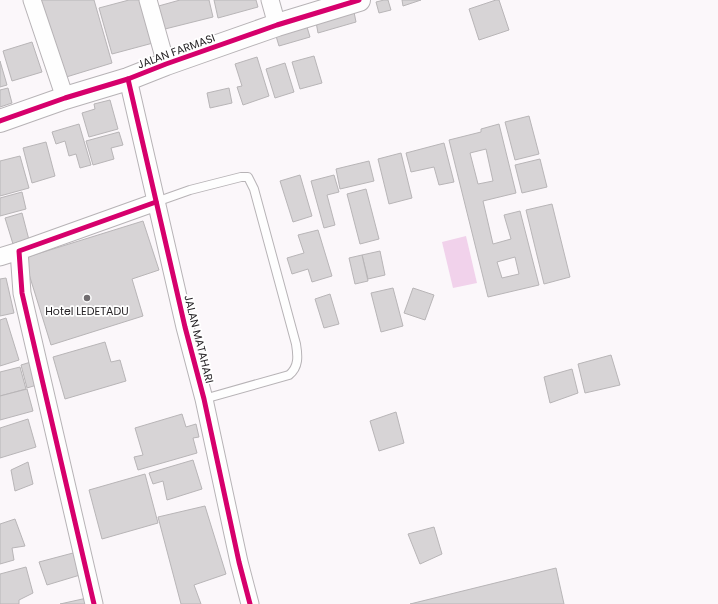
<svg xmlns="http://www.w3.org/2000/svg" width="718" height="604" font-family="Poppins,sans-serif">
	<style>
		.green { fill: #f1d2eb }
		.building { fill: #d7d4d6; stroke: #b8b5b7; fill-rule: evenodd }
		.lines { fill: none; stroke-linecap: round; stroke-linejoin: round }
		.lane-casing { stroke: #b7b3b6; stroke-width: 10 }
		.street-casing { stroke: #b7b3b6; stroke-width: 19 }
		.secondary-casing { stroke: #b7b3b6; stroke-width: 24 }
		.lane { stroke: #fefefe; stroke-width: 8 }
		.street { stroke: #fefefe; stroke-width: 17 }
		.secondary { stroke: #fefefe; stroke-width: 22 }
		.cycleway-casing { stroke: #fff; stroke-width: 8 }
		.cycleway { stroke: #d6006c; stroke-width: 5 }
		.poi-dot { fill: #716d70; stroke: #fff; stroke-width: 1.5 }
		.labels { text-anchor: middle; dominant-baseline: central; stroke-width: 3.5; stroke-linejoin: round; paint-order: stroke }
		.street-label { font-size: 11px; fill: #262326; stroke: #fff }
		.poi-label { font-size: 11px; fill: #262326; stroke: #fff }
	</style>
	<rect width="100%" height="100%" fill="#fbf7fa"/>
	<path class="green" d="M466,236L477,283L453,288L442,242Z"/>
	<g class="building">
		<path d="M41,0H94L112,63L63,78Z"/>
		<path d="M129,0H142L153,43L112,54L99,8Z"/>
		<path d="M180,0H209L213,17L161,30L155,7Z"/>
		<path d="M214,0H256L258,7L218,18Z"/>
		<path d="M384,0H388L391,10L379,13L376,2Z"/>
		<path d="M402,0H421L403,6Z"/>
		<path d="M496,0H499L509,30L479,40L469,9Z"/>
		<path d="M354,12L356,22L318,33L316,22Z"/>
		<path d="M307,27L310,37L279,46L276,36Z"/>
		<path d="M32,42L42,72L12,81L3,51Z"/>
		<path d="M314,56L322,83L300,89L292,62Z"/>
		<path d="M257,57L269,96L243,105L237,87L242,86L235,64Z"/>
		<path d="M0,61L7,85L0,87Z"/>
		<path d="M285,63L294,92L275,98L266,69Z"/>
		<path d="M8,88L12,103L0,107V90Z"/>
		<path d="M229,88L232,103L210,108L207,93Z"/>
		<path d="M110,100L118,129L89,137L82,113L95,109L94,104Z"/>
		<path d="M529,116L539,154L515,160L505,122Z"/>
		<path d="M79,124L91,165L80,168L76,154L69,156L65,141L56,144L52,132Z"/>
		<path d="M499,124L516,193L483,201L493,244L511,239L504,215L520,211L539,285L488,297L449,140L481,132V129ZM486,149L493,181L478,184L470,153ZM515,257L519,274L502,278L497,262Z"/>
		<path d="M119,132L123,145L111,148L114,159L93,165L86,141Z"/>
		<path d="M46,142L55,176L32,183L23,148Z"/>
		<path d="M444,143L454,182L439,185L434,167L411,172L406,153Z"/>
		<path d="M401,153L412,198L389,204L378,159Z"/>
		<path d="M20,156L29,188L0,196V161Z"/>
		<path d="M540,159L547,187L522,193L515,165Z"/>
		<path d="M369,161L374,181L340,189L336,169Z"/>
		<path d="M300,175L312,216L293,222L280,181Z"/>
		<path d="M334,175L339,192L327,195L335,225L324,228L311,181Z"/>
		<path d="M366,189L379,239L360,244L347,194Z"/>
		<path d="M22,192L26,209L0,216V198Z"/>
		<path d="M552,204L570,277L544,284L526,210Z"/>
		<path d="M22,213L29,240L13,244L5,218Z"/>
		<path d="M143,221L159,270L132,279L143,316L51,345L24,258Z"/>
		<path d="M318,230L332,276L312,282L308,269L292,274L287,258L304,253L298,235Z"/>
		<path d="M380,251L385,275L368,279L362,255Z"/>
		<path d="M362,255L368,281L355,284L349,258Z"/>
		<path d="M6,278L14,313L0,316V279Z"/>
		<path d="M393,288L403,326L381,332L371,293Z"/>
		<path d="M413,288L434,295L425,320L404,313Z"/>
		<path d="M330,294L339,324L324,328L315,299Z"/>
		<path d="M6,318L19,360L0,366V320Z"/>
		<path d="M105,342L111,362L120,360L126,381L65,399L53,357Z"/>
		<path d="M611,355L620,385L585,393L578,364Z"/>
		<path d="M34,361L40,384L27,388L21,365Z"/>
		<path d="M20,367L26,389L0,396V372Z"/>
		<path d="M572,369L578,393L550,403L544,377Z"/>
		<path d="M27,389L33,411L0,420V396Z"/>
		<path d="M396,412L404,443L379,451L370,421Z"/>
		<path d="M182,414L186,427L196,424L199,437L193,438L197,453L138,470L134,457L143,455L135,428Z"/>
		<path d="M28,419L36,447L0,458V428Z"/>
		<path d="M193,460L202,489L167,500L163,481L153,484L149,473Z"/>
		<path d="M28,462L33,484L15,491L11,470Z"/>
		<path d="M145,474L158,523L102,539L89,490Z"/>
		<path d="M205,506L226,574L194,585L201,604H181L158,517Z"/>
		<path d="M15,519L25,546L12,548L14,560L0,564V524Z"/>
		<path d="M434,527L442,554L420,564L408,534Z"/>
		<path d="M73,553L80,575L47,585L39,562Z"/>
		<path d="M26,567L33,593L19,600V604H0V574Z"/>
		<path d="M556,568L564,604H410Z"/>
		<path d="M87,598L88,604H60Z"/>
	</g>
	<g class="lines">
		<defs>
			<path id="lane" d="M156,202L190,190L241,177H248L254,189L296,344C298,356 299,367 289,375L204,399"/>
			<g id="street">
				<path d="M32,0L65,98"/>
				<path d="M148,0L166,64"/>
				<path d="M270,0L277,25"/>
				<path d="M128,79L185,327L204,399L239,562L250,604"/>
				<path d="M0,257L19,251"/>
				<path d="M94,604L22,293L19,251L156,202"/>
			</g>
			<path id="secondary" d="M0,121L65,98L128,79L166,64L277,25L359,0"/>
		</defs>
		<use href="#lane" class="lane-casing"/>
		<use href="#street" class="street-casing"/>
		<use href="#secondary" class="secondary-casing"/>
		<use href="#lane" class="lane"/>
		<use href="#street" class="street"/>
		<use href="#secondary" class="secondary"/>
		<defs>
			<g id="cycleway">
				<path d="M128,79L185,327L204,399L239,562L250,604"/>
				<path d="M0,121L65,98L128,79L166,64L277,25L359,0"/>
				<path d="M94,604L22,293L19,251L156,202"/>
			</g>
		</defs>
		<use href="#cycleway" class="cycleway-casing"/>
		<use href="#cycleway" class="cycleway"/>
	</g>
	<circle class="poi-dot" cx="87" cy="298" r="4"/>
	<g class="labels">
		<g class="street-label">
			<text transform="translate(176 51) rotate(-20)">JALAN FARMASI</text>
			<text transform="translate(199 339) rotate(76)">JALAN MATAHARI</text>
		</g>
		<g class="poi-label">
			<text x="87" y="311">Hotel LEDETADU</text>
		</g>
	</g>
</svg>
